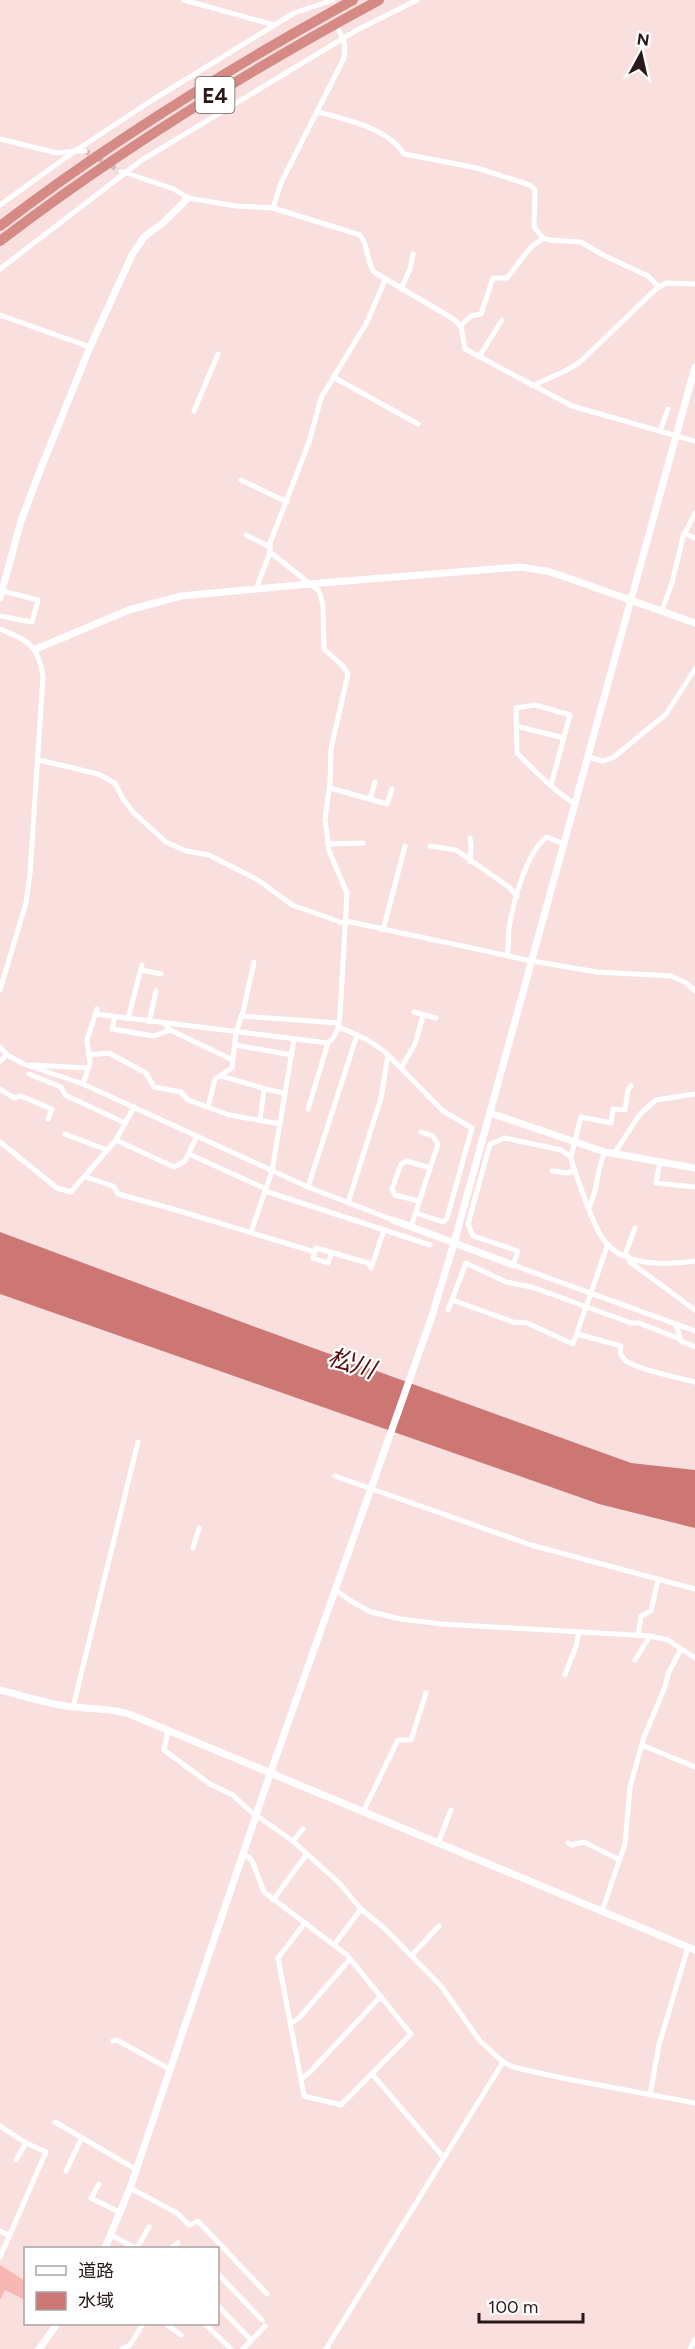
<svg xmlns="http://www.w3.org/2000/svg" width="695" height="2349" font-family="Figtree,'Noto Sans JP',sans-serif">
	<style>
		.green { fill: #f7b8b4 }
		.water { fill: #cc7774 }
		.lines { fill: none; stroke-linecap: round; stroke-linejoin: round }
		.minor-tunnel { stroke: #cfb8b6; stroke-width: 5; stroke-dasharray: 5 2.5; stroke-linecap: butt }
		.minor { stroke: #fff; stroke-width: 5 }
		.tertiary { stroke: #fff; stroke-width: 7 }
		.motorway { stroke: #d58a86; stroke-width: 10 }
		.labels { text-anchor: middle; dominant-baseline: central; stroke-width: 4.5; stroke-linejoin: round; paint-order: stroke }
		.shield { fill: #fff; stroke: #685e5d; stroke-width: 1.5 }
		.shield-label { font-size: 21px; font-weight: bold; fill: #281918 }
		.water-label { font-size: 24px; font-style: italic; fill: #5a0b12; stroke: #fff }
	</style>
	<rect width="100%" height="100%" fill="#f9e0de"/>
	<path class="green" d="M0,2265L25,2281V2300L5,2290L0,2300Z"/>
	<path class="water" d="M0,1232L269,1332L631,1463L695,1470V1528L599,1504L0,1294Z"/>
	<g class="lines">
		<path class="minor-tunnel" d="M85,151L120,171"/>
		<g class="minor">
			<path d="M184,0L274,25"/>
			<path d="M317,112C345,119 388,128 404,154L477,168L530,185L535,190L534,227L543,238L550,240L581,242L603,255L648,276L659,287"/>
			<path d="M0,139L57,153L75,151L154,99L294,13L333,0"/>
			<path d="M120,171L174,189L188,198L236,206L273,208L360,235C369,246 366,261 374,272L455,320L461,327L465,349L572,406L695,441"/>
			<path d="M0,205L75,151H85"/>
			<path d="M273,208L281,183L344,58L345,45L339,30"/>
			<path d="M0,269L142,160L357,30L417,0"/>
			<path d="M401,289L410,269L413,254"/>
			<path d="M0,315L90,347"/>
			<path d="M460,326L471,316L481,314L493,278H507L530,248L543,238"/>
			<path d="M479,357L502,320"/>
			<path d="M333,377L418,424"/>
			<path d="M532,386L565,371L580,362L656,289L666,283L695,284"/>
			<path d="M194,411L218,354"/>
			<path d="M660,431L668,409"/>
			<path d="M241,480L287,502"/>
			<path d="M684,533L695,538"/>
			<path d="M246,535L270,547"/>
			<path d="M256,589L270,552"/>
			<path d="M662,610L672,583L683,537L695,513"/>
			<path d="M0,616L32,622L38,600L2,591"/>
			<path d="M0,629C28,640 38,645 43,676L30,874L26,903L0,990"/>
			<path d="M516,726L564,738"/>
			<path d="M588,757L603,761L614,757L666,714L695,669"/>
			<path d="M39,760L98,774L115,783L123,799L133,812L166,842L186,851L209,855L258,880L292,905L346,924"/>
			<path d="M551,785L570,715L535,705L516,708L517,753C535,771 553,790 575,804"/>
			<path d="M330,788L387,804L392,789"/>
			<path d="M370,799L375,782"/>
			<path d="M470,838L471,846L470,862"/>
			<path d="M328,844L363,843"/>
			<path d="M430,846L456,850L509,887L517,896"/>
			<path d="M346,921L532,961L597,972L671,976L685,982L695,991"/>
			<path d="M383,930L405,846"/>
			<path d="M507,956C509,946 508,937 509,928C513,903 526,852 547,837L564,844"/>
			<path d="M141,970L161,974"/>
			<path d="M414,1012L436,1018"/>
			<path d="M95,1014L328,1043"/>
			<path d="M241,1016L339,1023"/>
			<path d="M115,1017L112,1029L154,1036L170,1030"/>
			<path d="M128,1019L142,965"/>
			<path d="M149,1022L156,991"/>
			<path d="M165,1024L170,1030L233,1060"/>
			<path d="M339,1027L366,1039L384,1051L443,1111L472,1128L447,1218L443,1222L416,1213"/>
			<path d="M235,1045L292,1055"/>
			<path d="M0,1047L7,1055L24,1064L83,1084L308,1187L393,1220"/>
			<path d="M88,1055L109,1053L146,1073L154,1087L181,1092L188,1100L229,1115L280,1124"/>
			<path d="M0,1061L7,1055"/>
			<path d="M31,1065L88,1068"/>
			<path d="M401,1068L415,1044L423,1016"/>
			<path d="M29,1074L61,1087L65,1095L125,1123"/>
			<path d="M220,1076C242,1081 263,1090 285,1093"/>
			<path d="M83,1084L90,1063L87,1040L97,1009"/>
			<path d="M631,1086L628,1090L625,1110L613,1109L611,1123L581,1117L571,1157L572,1163C580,1184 593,1229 607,1244C628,1267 667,1265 695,1261"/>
			<path d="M0,1089L14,1098L21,1096L52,1109L48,1119"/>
			<path d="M208,1107L215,1079L232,1068L236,1032L243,1012L254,962"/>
			<path d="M308,1109L328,1043C337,1036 339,1026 340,1015L347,893L329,851L325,819L330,782L331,749L348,674L343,666L324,649L323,605L319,591L270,552V543L309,442L321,398L367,322L385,280"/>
			<path d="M260,1120L264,1090"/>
			<path d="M65,1134L107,1150"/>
			<path d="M116,1140L174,1167L185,1161L197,1136"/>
			<path d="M0,1142L57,1188L71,1192L116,1140L134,1107"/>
			<path d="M189,1154L266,1189"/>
			<path d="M614,1154L640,1114L656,1100L695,1094"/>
			<path d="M571,1157L561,1150L505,1138L490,1144L468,1224L473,1236L518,1251L513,1265L695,1331"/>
			<path d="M660,1162L656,1183L695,1187"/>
			<path d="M552,1171L568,1173L575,1170"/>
			<path d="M86,1177L113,1186L118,1194L176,1210L315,1252"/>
			<path d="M308,1187L357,1035"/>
			<path d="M265,1191L430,1245"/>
			<path d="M419,1201L395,1195L392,1189L401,1164L407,1161L430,1168"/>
			<path d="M348,1203L381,1098L388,1055"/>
			<path d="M589,1207C599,1189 596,1170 605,1152"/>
			<path d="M411,1227L438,1144L433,1136L421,1132"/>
			<path d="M251,1232L272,1171L294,1039"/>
			<path d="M332,1252L328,1263L313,1258L316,1248L368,1263L371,1268L384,1230"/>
			<path d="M625,1255L635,1228"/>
			<path d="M628,1256L630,1262L695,1310"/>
			<path d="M452,1300L513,1322L527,1323L573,1344L608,1244"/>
			<path d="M448,1310L466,1263L506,1282L532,1287L631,1323H639L680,1339"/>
			<path d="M676,1325L681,1341L695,1347"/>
			<path d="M577,1334L621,1346L620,1354C622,1356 624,1359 626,1361C635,1368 682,1379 695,1382"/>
			<path d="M335,1476L531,1545L695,1589"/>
			<path d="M193,1548L199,1528"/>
			<path d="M334,1589L351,1601L371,1612L401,1619L442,1624L650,1636L668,1640L695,1658"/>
			<path d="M638,1636L641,1616L651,1611L658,1580"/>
			<path d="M635,1660L650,1636"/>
			<path d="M565,1675L576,1646L579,1632"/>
			<path d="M73,1707L138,1442"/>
			<path d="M168,1730L164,1750L210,1784L233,1795L250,1811L293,1841L340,1884L361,1909L384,1928L441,1986L480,2041L503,2062L513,2067L562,2078L695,2103"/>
			<path d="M642,1745L695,1767"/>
			<path d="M363,1812L398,1740H411L426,1693"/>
			<path d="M293,1841L303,1829"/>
			<path d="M438,1843L451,1810"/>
			<path d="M568,1843L572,1845L584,1842L620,1860"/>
			<path d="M243,1856L249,1857L253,1863L264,1892L347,1955L411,2034L341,2105L304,2096L278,1958L304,1924"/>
			<path d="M273,1900L306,1855"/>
			<path d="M602,1911L625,1844L630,1787L644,1737L665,1687L668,1674L681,1649"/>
			<path d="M334,1945L361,1909"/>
			<path d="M411,1956L439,1926"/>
			<path d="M291,2023L299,2018L350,1959"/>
			<path d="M113,2041L117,2040L171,2070"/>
			<path d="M372,2074L444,2158"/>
			<path d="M301,2079L310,2072L381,1996"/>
			<path d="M650,2095L659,2045L688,1947"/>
			<path d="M55,2122L137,2170"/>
			<path d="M0,2126L26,2143L46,2152L0,2257"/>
			<path d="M16,2160L26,2143"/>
			<path d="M66,2171L81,2139"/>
			<path d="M99,2184L91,2198L121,2213"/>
			<path d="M130,2188L177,2213L189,2225L198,2221L267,2294"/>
			<path d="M0,2231L10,2236"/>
			<path d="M111,2235L135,2248"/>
			<path d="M137,2248L149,2227"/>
			<path d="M171,2248L178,2243"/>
			<path d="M218,2274L262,2320"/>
			<path d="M218,2306L251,2340"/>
			<path d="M166,2324L181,2335"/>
			<path d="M205,2324L231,2349"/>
			<path d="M122,2349L130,2345L143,2324"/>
			<path d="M243,2349L265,2326"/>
			<path d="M326,2349L503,2062"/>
			<path d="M690,2349L695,2339"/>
		</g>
		<g class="tertiary">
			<path d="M0,598L21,521L41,468L90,347L132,255L144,237L164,222L188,198"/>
			<path d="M36,649L129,610L181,596L309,584L519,567L547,571L571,579L695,623"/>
			<path d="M490,1113L605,1152L695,1168"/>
			<path d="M393,1220L513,1265"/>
			<path d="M0,1690C24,1696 48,1704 73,1707C92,1709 110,1708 129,1714L695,1950"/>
			<path d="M105,2248L130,2188L270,1774L431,1319L454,1243L695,367"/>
			<path d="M39,2349L57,2324"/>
		</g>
		<g class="motorway">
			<path d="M0,226C111,141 231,67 353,0"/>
			<path d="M0,241C119,150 248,71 379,0"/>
		</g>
	</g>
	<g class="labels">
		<rect class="shield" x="195.5" y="77" width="39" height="36" rx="4.5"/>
		<g class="shield-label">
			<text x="215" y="95">E4</text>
		</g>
		<g class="water-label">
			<text transform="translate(352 1363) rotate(18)">松川</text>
		</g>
	</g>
	<rect x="24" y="2247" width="195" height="78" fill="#ffffff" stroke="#a9a3a3" stroke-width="1.5"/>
	<rect x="36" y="2266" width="30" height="9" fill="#ffffff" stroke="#a9a3a3" stroke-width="1.5"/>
	<text x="78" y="2277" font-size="18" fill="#281918">道路</text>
	<rect x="36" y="2292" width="30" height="18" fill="#cc7774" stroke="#a9a3a3" stroke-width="1.5"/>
	<text x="78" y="2307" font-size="18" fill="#281918">水域</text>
	<g transform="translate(641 54) rotate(8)" stroke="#ffffff" stroke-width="4.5" paint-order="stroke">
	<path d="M0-4.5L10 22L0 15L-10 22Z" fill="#281918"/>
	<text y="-9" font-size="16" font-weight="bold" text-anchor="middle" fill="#281918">N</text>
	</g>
	<path d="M479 2313v9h104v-9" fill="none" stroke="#281918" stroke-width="3"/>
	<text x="488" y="2313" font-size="18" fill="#281918" stroke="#ffffff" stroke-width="4.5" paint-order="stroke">100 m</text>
</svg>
